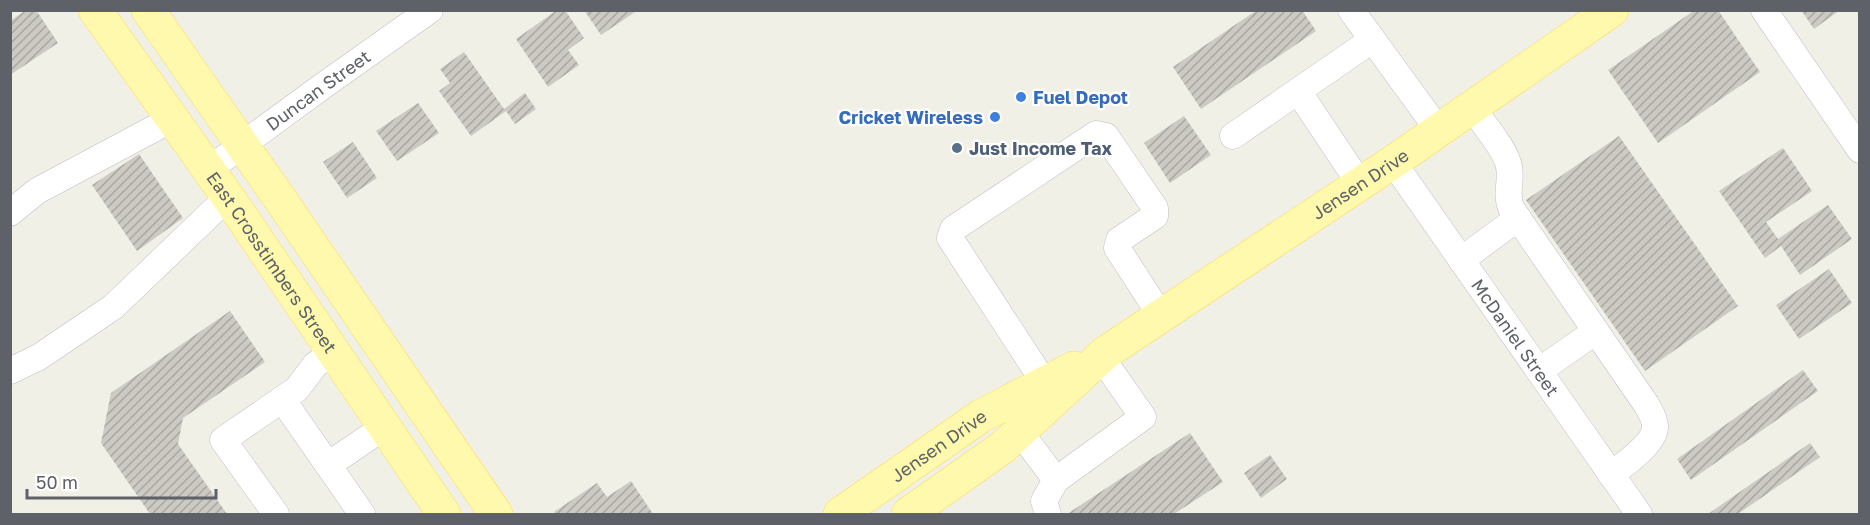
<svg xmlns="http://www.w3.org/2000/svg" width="1870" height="525" font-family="'Golos Text',sans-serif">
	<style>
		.building { fill: url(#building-hatch) }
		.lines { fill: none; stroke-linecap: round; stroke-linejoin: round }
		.minor-casing { stroke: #bebfc6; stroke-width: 27 }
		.major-casing { stroke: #fcdc54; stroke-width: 34 }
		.minor { stroke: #fff; stroke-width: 26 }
		.major { stroke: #fff9ae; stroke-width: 33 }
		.shop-dot { fill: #3f7fe0; stroke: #fff; stroke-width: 2 }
		.service-dot { fill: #5c6f8a; stroke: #fff; stroke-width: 2 }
		.labels { text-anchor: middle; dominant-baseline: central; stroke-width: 4.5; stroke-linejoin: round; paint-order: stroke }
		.street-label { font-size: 18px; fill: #5e6168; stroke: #fff }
		.shop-label { font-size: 18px; font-weight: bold; fill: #366cbe; stroke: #fff; text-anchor: start }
		.service-label { font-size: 18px; font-weight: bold; fill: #4e5e75; stroke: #fff; text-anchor: start }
	</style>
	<defs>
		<pattern id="building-hatch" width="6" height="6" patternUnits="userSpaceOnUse" patternTransform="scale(1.5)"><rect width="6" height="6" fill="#cccac3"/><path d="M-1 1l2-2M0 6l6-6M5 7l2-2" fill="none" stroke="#a9a7a2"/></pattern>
	</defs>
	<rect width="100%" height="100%" fill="#f1f0e6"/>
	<g class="building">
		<path d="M26,10H36L58,43L10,75V21Z"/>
		<path d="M557,10H565L584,38L568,50L579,65L548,87L516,39Z"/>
		<path d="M584,10H638L601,35Z"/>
		<path d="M1257,10H1302L1316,31L1201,109L1173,67Z"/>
		<path d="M1695,10H1718L1760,72L1658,143L1608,70Z"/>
		<path d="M1801,10H1840L1814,29Z"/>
		<path d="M464,52L504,109L525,93L536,109L515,124L506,111L471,136L439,91L450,83L440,69Z"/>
		<path d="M418,103L439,133L397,161L376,131Z"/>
		<path d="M1184,116L1211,155L1170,183L1144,143Z"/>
		<path d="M1619,136L1738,306L1645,371L1526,200Z"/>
		<path d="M353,142L377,178L347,198L323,162Z"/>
		<path d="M1783,148L1812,191L1766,222L1778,239L1828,205L1852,239L1800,275L1781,246L1765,258L1719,191Z"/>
		<path d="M139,154L183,218L137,251L92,185Z"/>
		<path d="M1829,269L1852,303L1799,339L1776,305Z"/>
		<path d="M230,311L265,362L183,418L178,444L227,514H150L101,443L111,393Z"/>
		<path d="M1803,370L1818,391L1691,480L1677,459Z"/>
		<path d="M1190,433L1223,482L1174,514H1067Z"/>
		<path d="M1810,443L1820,457L1738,514H1708Z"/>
		<path d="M1270,455L1287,479L1261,498L1244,473Z"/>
		<path d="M631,481L653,514H556L554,512L597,483L607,497Z"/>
	</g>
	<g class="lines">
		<defs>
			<g id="minor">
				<path d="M1351,10L1439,131"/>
				<path d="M1764,10L1860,150"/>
				<path d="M1472,108C1482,122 1507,151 1509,167C1512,182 1505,193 1511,208L1646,404C1649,410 1655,418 1655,426C1656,443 1623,465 1611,475"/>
				<path d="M1233,136L1298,91"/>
				<path id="s1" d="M1393,162L1639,514"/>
				<path id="s2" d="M208,170L320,88L430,10"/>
				<path d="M1360,184L1298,91L1372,40"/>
				<path d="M10,213L37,191L172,119"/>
				<path d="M1461,260L1518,218"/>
				<path d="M10,371L39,357L113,307L228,197"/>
				<path d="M1539,371L1596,331"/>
				<path d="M1044,382L950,238L953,229L1096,134L1106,136L1155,208V216L1119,240L1117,248L1161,316"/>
				<path d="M282,399L328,465"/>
				<path d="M1020,432L1056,480L1143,417L1101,357"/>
				<path d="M276,514L223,440L297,389L315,365L333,352"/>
				<path d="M362,514L328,465L384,427"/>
				<path d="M1048,514L1044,501L1056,480"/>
			</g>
			<g id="major">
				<path id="s3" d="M95,10L228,197L444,514"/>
				<path d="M148,10L280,199L496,514"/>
				<path id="s4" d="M840,514L981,416L1074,368"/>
				<path id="s5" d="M908,514L1003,447L1105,353L1393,162L1612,10"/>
			</g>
		</defs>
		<use href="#minor" class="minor-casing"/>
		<use href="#major" class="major-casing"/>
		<use href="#minor" class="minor"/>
		<use href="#major" class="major"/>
	</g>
	<g class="shop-dot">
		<circle cx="1021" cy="97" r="6"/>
		<circle cx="995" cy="117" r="6"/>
	</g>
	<circle class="service-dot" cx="957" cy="148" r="6"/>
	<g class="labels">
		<g class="street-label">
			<text stroke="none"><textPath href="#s2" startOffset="136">Duncan Street</textPath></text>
			<text stroke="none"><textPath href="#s5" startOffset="561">Jensen Drive</textPath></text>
			<text stroke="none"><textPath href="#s3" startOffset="308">East Crosstimbers Street</textPath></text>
			<text stroke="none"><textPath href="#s1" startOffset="214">McDaniel Street</textPath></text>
			<text stroke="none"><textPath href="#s4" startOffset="120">Jensen Drive</textPath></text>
		</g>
		<g class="shop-label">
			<text x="1033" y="97">Fuel Depot</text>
			<text x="983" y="117" text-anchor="end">Cricket Wireless</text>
		</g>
		<g class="service-label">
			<text x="969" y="148">Just Income Tax</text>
		</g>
	</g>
	<rect width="1870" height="525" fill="none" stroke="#5e6168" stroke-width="24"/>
	<path d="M27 489v9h189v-9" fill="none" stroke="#5e6168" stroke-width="3"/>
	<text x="36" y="489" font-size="18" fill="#5e6168" stroke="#ffffff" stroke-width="4.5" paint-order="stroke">50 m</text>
</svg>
